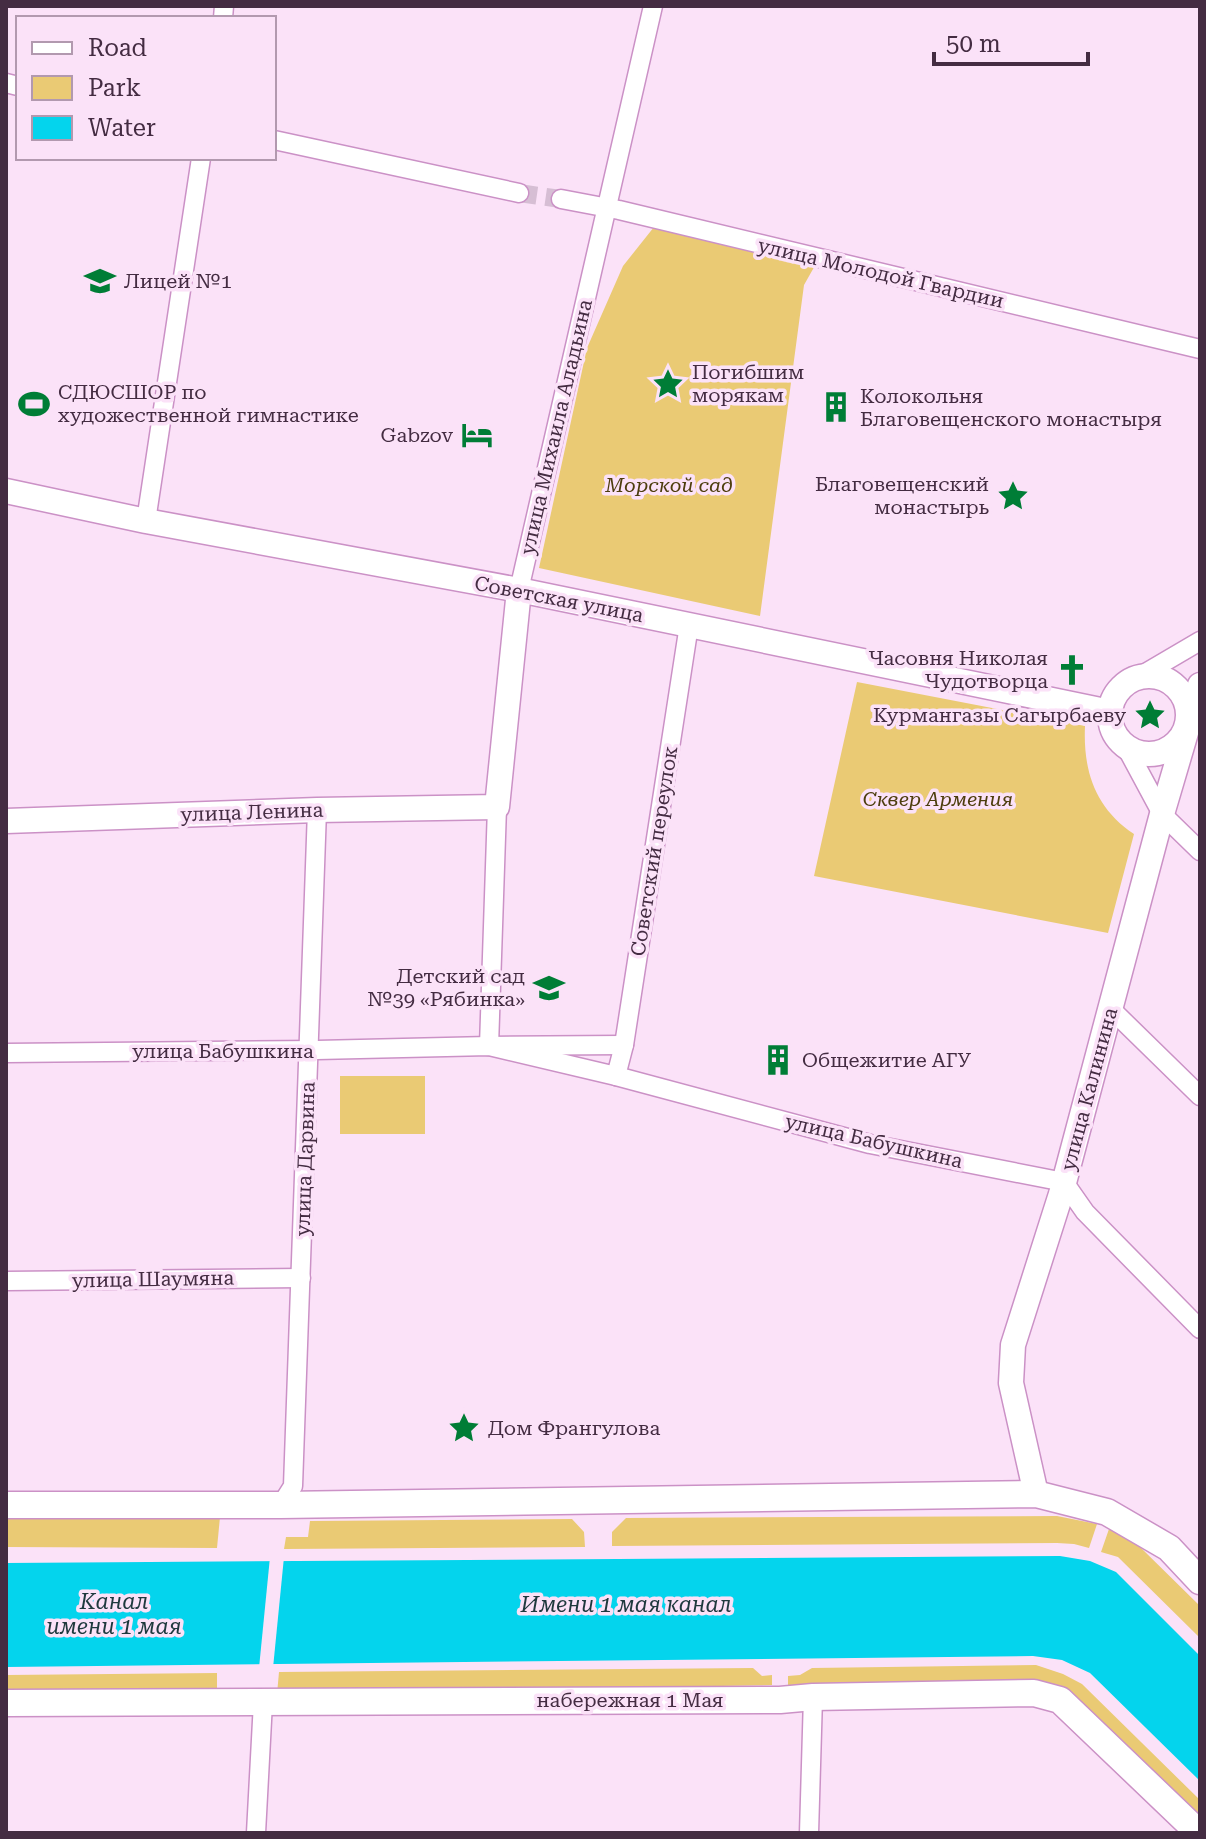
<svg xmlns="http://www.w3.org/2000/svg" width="1206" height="1839" font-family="'Roboto Serif',serif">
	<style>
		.green { fill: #eaca74 }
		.water { fill: #04d4ed }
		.pier { fill: #fbe2f8 }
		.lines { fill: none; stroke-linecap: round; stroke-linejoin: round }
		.minor-tunnel { stroke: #d6bed4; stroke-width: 18; stroke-dasharray: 18 9; stroke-linecap: butt }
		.minor-casing { stroke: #cb91c6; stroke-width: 21 }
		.tertiary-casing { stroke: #cb91c6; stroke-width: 27 }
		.secondary-casing { stroke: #cb91c6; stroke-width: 29 }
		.minor { stroke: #fff; stroke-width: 18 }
		.tertiary { stroke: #fff; stroke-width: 24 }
		.secondary { stroke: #fff; stroke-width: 26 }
		.labels { text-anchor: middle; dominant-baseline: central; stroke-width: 7; stroke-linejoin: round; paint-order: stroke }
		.street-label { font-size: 20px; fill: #442c42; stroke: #fbe2f8 }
		.poi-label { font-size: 20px; fill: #442c42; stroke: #fbe2f8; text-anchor: start }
		.park-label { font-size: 20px; font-style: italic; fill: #4d3d0d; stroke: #fbe2f8 }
		.water-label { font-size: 22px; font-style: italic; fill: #1f393e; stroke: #fbe2f8 }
	</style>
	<rect width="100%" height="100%" fill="#fbe2f8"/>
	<g class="green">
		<path d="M654,227L817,262L804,285L760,616L539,568L587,348L623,266Z"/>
		<path d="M857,682L1085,726C1083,771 1095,808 1134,834L1108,933L814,876Z"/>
		<rect x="340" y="1076" width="85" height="58"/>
		<path d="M6,1515L220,1517L217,1548L6,1547Z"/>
		<path d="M1057,1516L1097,1524L1089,1548L1074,1544L1057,1543L612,1546V1532L626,1518Z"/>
		<path d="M572,1519L584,1532L585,1547L284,1549L286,1537H308L310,1521Z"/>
		<path d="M1109,1529L1138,1545L1200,1606V1638L1118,1557L1101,1552Z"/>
		<path d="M1036,1665L1063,1674L1082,1684L1200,1800V1822L1083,1703L1053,1687L1017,1682L788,1685V1676L800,1675L812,1668Z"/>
		<path d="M753,1668L762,1676L772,1675V1685L277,1694L279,1672Z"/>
		<path d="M217,1673V1692L6,1695V1675Z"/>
	</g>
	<path class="water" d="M1060,1556L1090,1561L1116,1572L1200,1656V1781L1090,1673L1062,1660L1033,1656L6,1667V1563Z"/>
	<path class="pier" d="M270,1557H284L273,1668H259Z"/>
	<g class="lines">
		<path class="minor-tunnel" d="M519,193L561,199"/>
		<defs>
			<g id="minor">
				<path d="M223,18L224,6"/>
				<path d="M6,83L18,86"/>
				<path d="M274,140L519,193"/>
				<path d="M561,199L619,210L1200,349"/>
				<path d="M146,521L201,158"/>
				<path d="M519,590L653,6"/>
				<path d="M1137,678L1200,641"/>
				<path d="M1126,747L1162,814L1200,851"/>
				<path d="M497,807L489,1046L624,1045"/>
				<path d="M1111,1009L1200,1096"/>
				<path d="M6,1053L317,1050L489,1046L616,1076L870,1144L1064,1182L1085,1212L1200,1329"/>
				<path d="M616,1076L624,1045L689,625"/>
				<path d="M6,1281L301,1278"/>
				<path d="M281,1505L293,1486L317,810"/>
				<path d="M256,1833L263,1702"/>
				<path d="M809,1833L813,1697"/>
			</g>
			<g id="tertiary">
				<path d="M6,491L146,521L519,590L1110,712"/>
				<circle cx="1149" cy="715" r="39"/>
				<path d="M6,821L317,810L497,807L519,590"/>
				<path d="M1036,1494L1011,1383L1013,1345L1061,1194L1162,814L1200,685"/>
			</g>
			<g id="secondary">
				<path d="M6,1505H281L1036,1494L1107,1512L1169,1548L1200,1581"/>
				<path d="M6,1703L780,1700L813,1697L1034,1693L1060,1700L1199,1833"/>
			</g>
		</defs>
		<use href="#minor" class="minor-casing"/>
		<use href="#tertiary" class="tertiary-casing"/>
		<use href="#secondary" class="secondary-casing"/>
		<use href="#minor" class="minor"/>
		<use href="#tertiary" class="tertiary"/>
		<use href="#secondary" class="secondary"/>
	</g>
	<defs>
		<symbol id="school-bare" viewBox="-9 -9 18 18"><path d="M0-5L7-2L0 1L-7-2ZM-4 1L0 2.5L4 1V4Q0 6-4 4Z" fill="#007d36" stroke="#fbe2f8" stroke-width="2.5" paint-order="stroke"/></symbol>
		<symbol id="sight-bare" viewBox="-9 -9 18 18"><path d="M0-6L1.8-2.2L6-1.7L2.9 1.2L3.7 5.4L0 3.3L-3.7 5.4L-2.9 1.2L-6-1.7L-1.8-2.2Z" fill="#007d36" stroke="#fbe2f8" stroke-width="2.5" paint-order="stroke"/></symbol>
		<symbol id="stadium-bare" viewBox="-9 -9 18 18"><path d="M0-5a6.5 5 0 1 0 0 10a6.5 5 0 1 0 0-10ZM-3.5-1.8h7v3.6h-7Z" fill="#007d36" stroke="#fbe2f8" stroke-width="2.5" paint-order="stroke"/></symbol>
		<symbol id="building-bare" viewBox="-9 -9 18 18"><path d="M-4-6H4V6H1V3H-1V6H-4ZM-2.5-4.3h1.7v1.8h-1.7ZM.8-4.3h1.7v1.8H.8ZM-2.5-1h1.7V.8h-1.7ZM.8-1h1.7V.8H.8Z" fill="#007d36" stroke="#fbe2f8" stroke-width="2.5" paint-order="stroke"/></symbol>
		<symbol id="hotel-bare" viewBox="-9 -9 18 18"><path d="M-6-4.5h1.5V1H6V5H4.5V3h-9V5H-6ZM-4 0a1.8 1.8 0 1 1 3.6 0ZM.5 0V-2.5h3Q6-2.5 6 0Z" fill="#007d36" stroke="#fbe2f8" stroke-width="2.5" paint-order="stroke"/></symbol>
		<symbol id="church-bare" viewBox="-9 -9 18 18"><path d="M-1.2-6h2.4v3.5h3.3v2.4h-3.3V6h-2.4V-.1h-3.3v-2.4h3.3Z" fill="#007d36" stroke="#fbe2f8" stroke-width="2.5" paint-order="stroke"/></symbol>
	</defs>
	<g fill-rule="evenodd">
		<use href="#school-bare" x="78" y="259" width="44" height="44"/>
		<use href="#sight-bare" x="646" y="362" width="44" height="44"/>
		<use href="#stadium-bare" x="12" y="382" width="44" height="44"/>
		<use href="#building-bare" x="814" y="385" width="44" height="44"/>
		<use href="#hotel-bare" x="455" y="413" width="44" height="44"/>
		<use href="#sight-bare" x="991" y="474" width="44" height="44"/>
		<use href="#church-bare" x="1050" y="648" width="44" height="44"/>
		<use href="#sight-bare" x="1128" y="693" width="44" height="44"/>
		<use href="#school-bare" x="527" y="966" width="44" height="44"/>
		<use href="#building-bare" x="756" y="1038" width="44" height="44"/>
		<use href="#sight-bare" x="442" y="1406" width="44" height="44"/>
	</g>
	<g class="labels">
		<g class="street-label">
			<text transform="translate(881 273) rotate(13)">улица Молодой Гвардии</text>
			<text transform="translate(556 427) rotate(-77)">улица Михаила Аладьина</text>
			<text transform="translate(559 599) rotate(11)">Советская улица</text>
			<text transform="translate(252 812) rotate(-2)">улица Ленина</text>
			<text transform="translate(654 851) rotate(-81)">Советский переулок</text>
			<text x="223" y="1051">улица Бабушкина</text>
			<text transform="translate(1089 1089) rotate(-75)">улица Калинина</text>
			<text transform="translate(874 1141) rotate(13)">улица Бабушкина</text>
			<text transform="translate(305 1159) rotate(-88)">улица Дарвина</text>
			<text transform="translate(153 1279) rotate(-1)">улица Шаумяна</text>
			<text x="630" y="1700">набережная 1 Мая</text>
		</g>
		<g class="poi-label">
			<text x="124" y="281">Лицей №1</text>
			<text x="692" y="372">Погибшим<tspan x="692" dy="23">морякам</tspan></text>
			<text x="58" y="392">СДЮСШОР по<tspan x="58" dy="23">художественной гимнастике</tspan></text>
			<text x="860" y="396">Колокольня<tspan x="860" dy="23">Благовещенского монастыря</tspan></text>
			<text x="453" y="435" text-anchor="end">Gabzov</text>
			<text x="989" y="484" text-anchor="end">Благовещенский<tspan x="989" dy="23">монастырь</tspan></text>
			<text x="1048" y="658" text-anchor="end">Часовня Николая<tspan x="1048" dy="23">Чудотворца</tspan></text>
			<text x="1126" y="715" text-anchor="end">Курмангазы Сагырбаеву</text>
			<text x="525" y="976" text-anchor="end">Детский сад<tspan x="525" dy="23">№39 «Рябинка»</tspan></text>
			<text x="802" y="1060">Общежитие АГУ</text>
			<text x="488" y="1428">Дом Франгулова</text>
		</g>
		<g class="park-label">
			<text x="669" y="485">Морской сад</text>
			<text x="938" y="799">Сквер Армения</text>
		</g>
		<g class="water-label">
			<text x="114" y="1601">Канал<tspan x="114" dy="25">имени 1 мая</tspan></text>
			<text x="626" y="1604">Имени 1 мая канал</text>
		</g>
	</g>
	<rect width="1206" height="1839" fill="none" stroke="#442c42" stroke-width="16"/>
	<rect x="16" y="16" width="260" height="144" fill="#fbe2f8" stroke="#b299af" stroke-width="2"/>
	<rect x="32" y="42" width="40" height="12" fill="#ffffff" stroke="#b299af" stroke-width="2"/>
	<text x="88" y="56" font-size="24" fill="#442c42">Road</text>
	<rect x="32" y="76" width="40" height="24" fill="#eaca74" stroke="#b299af" stroke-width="2"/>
	<text x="88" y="96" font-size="24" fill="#442c42">Park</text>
	<rect x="32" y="116" width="40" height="24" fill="#04d4ed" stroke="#b299af" stroke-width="2"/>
	<text x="88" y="136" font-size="24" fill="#442c42">Water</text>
	<path d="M934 52v12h154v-12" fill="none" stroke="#442c42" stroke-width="4"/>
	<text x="946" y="52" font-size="24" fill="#442c42" stroke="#fbe2f8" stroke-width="6" paint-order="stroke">50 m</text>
</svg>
